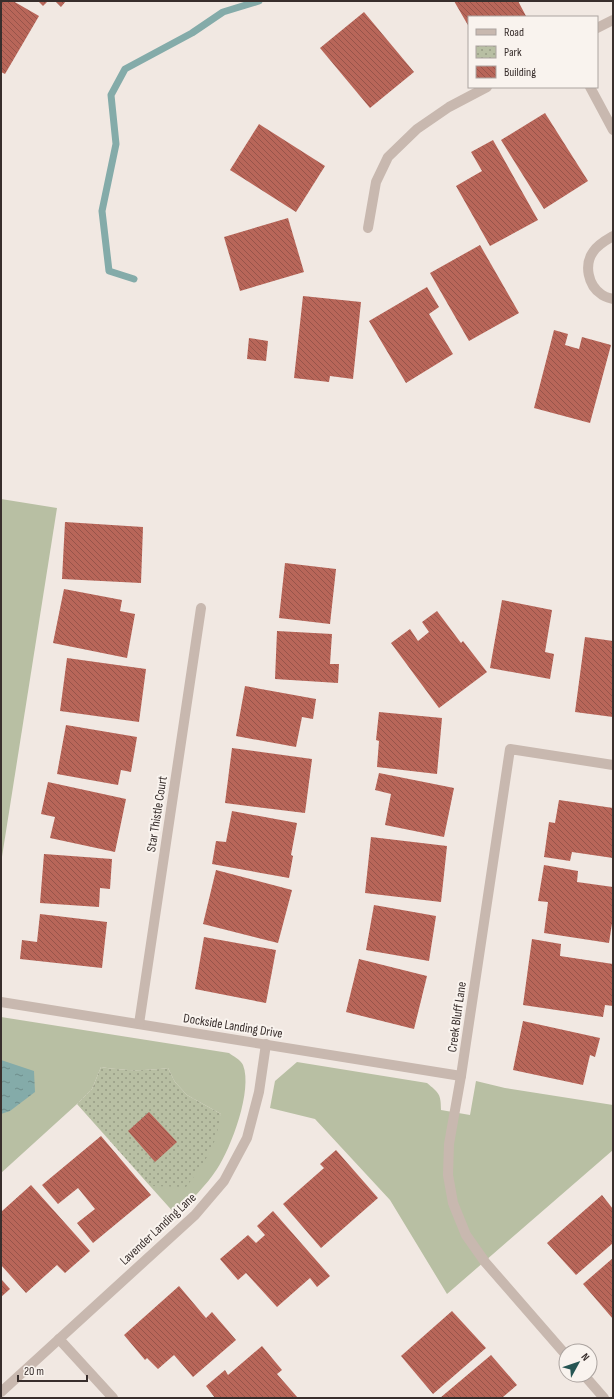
<svg xmlns="http://www.w3.org/2000/svg" width="614" height="1399" font-family="'Sofia Sans Condensed',sans-serif">
	<style>
		.grass { fill: #b8bfa3 }
		.park { fill: url(#park-dots) }
		.water { fill: url(#water-ripples) }
		.lines { fill: none; stroke-linecap: round; stroke-linejoin: round }
		.stream { stroke: #84aba9; stroke-width: 7 }
		.building { fill: url(#building-back-hatch) }
		.minor { stroke: #c8b8af; stroke-width: 10 }
		.labels { text-anchor: middle; dominant-baseline: central; stroke-width: 4; stroke-linejoin: round; paint-order: stroke }
		.street-label { font-size: 13px; fill: #382e2c; stroke: #f9f3ee }
	</style>
	<defs>
		<pattern id="park-dots" width="8" height="8" patternUnits="userSpaceOnUse"><rect width="8" height="8" fill="#b8bfa3"/><path d="M2 2h.1M6 6h.1" fill="none" stroke="#979c85" stroke-width="1.8" stroke-linecap="round"/></pattern>
		<pattern id="water-ripples" width="26" height="14" patternUnits="userSpaceOnUse"><rect width="26" height="14" fill="#84aba9"/><path d="M2 4q2-2 4 0t4 0M15 11q2-2 4 0t4 0" fill="none" stroke="#6d8c8a"/></pattern>
		<pattern id="building-back-hatch" width="6" height="6" patternUnits="userSpaceOnUse"><rect width="6" height="6" fill="#b86659"/><path d="M-1 5l2 2M0 0l6 6M5-1l2 2" fill="none" stroke="#97544a"/></pattern>
	</defs>
	<rect width="100%" height="100%" fill="#f1e8e2"/>
	<g class="grass">
		<path d="M1,499L57,508L1,863Z"/>
		<path d="M1,1017L229,1053C233,1056 241,1060 243,1065C253,1090 231,1148 217,1169C206,1186 190,1201 176,1215L150,1186H186L221,1114L187,1095L175,1082L168,1068C145,1071 124,1071 101,1067L92,1089L77,1104L1,1173Z"/>
		<path d="M297,1062L427,1083C439,1093 441,1094 441,1110L470,1115L476,1081L505,1088L613,1105V1150L447,1294L390,1200L315,1119L270,1108L275,1081Z"/>
	</g>
	<path class="park" d="M101,1067C125,1071 144,1071 168,1068L175,1082L187,1095L221,1114L216,1138L203,1165L186,1187L150,1186L77,1104L92,1089Z"/>
	<path class="water" d="M1,1060L34,1071L35,1092L10,1111L1,1114Z"/>
	<g class="lines">
		<path class="stream" d="M134,279L109,271L102,211L116,144L111,95L125,69L192,33L223,12L259,1"/>
	</g>
	<g class="building">
		<path d="M1,1H13L39,16L5,74L1,72Z"/>
		<path d="M38,1H48L43,6Z"/>
		<path d="M55,1H66L61,7Z"/>
		<path d="M454,1H518L526,16L524,17H469V27Z"/>
		<path d="M364,12L414,72L370,108L320,48Z"/>
		<path d="M545,113L588,181L544,209L501,140Z"/>
		<path d="M259,124L325,166L296,212L230,170Z"/>
		<path d="M493,140L538,220L490,246L456,186L482,171L471,152Z"/>
		<path d="M288,218L304,272L240,291L224,237Z"/>
		<path d="M480,245L519,313L469,341L430,273Z"/>
		<path d="M427,287L439,307L429,314L453,354L406,383L369,321Z"/>
		<path d="M303,296L361,302L353,379L330,376L329,382L294,378Z"/>
		<path d="M554,330L568,334L565,345L579,349L582,337L611,345L590,423L534,408Z"/>
		<path d="M249,338L268,341L266,361L247,359Z"/>
		<path d="M65,522L143,527L141,583L62,579Z"/>
		<path d="M285,563L336,569L330,624L279,618Z"/>
		<path d="M64,589L122,600L120,611L135,614L127,658L53,643Z"/>
		<path d="M502,600L552,610L545,652L554,654L550,679L490,668Z"/>
		<path d="M437,611L461,643L463,641L487,672L439,708L391,643L410,629L418,641L429,632L422,622Z"/>
		<path d="M277,631L332,634L330,664H339L338,683L275,679Z"/>
		<path d="M585,637L613,641V717L575,712Z"/>
		<path d="M67,658L146,669L139,722L60,711Z"/>
		<path d="M245,686L316,699L313,719L302,717L296,747L236,736Z"/>
		<path d="M379,712L442,718L437,774L377,767L379,741L376,740Z"/>
		<path d="M66,725L137,737L131,772L121,770L118,785L57,774Z"/>
		<path d="M232,748L312,759L305,813L225,803Z"/>
		<path d="M379,773L454,788L444,837L385,825L391,794L375,790Z"/>
		<path d="M48,782L126,799L115,852L50,838L55,817L41,814Z"/>
		<path d="M559,800L613,808V858L572,852L570,861L544,857L549,822L555,823Z"/>
		<path d="M232,811L297,823L291,855L293,856L289,878L212,864L216,841L226,842Z"/>
		<path d="M371,837L447,846L441,902L365,893Z"/>
		<path d="M44,854L112,859L110,889L100,888L99,907L40,903Z"/>
		<path d="M544,865L578,871L577,882L613,887V917L609,943L544,933L548,902L538,901Z"/>
		<path d="M216,870L292,890L278,943L203,924Z"/>
		<path d="M374,905L436,916L429,961L366,950Z"/>
		<path d="M40,914L107,922L102,968L20,959L22,940L37,942Z"/>
		<path d="M204,937L276,950L266,1003L195,989Z"/>
		<path d="M532,939L561,944L560,956L613,964L612,979H613V1006L605,1005L603,1017L523,1005Z"/>
		<path d="M359,959L427,976L414,1029L346,1012Z"/>
		<path d="M523,1021L600,1038L595,1057L590,1055L583,1085L513,1070Z"/>
		<path d="M149,1112L177,1142L155,1162L128,1131Z"/>
		<path d="M101,1136L151,1195L93,1243L77,1223L95,1209L78,1188L58,1204L42,1185Z"/>
		<path d="M336,1150L378,1198L321,1248L283,1204L324,1168L320,1164Z"/>
		<path d="M31,1185L90,1251L65,1273L57,1265L26,1293L1,1265V1212Z"/>
		<path d="M602,1195L613,1209V1243L576,1275L547,1243Z"/>
		<path d="M273,1211L330,1276L317,1287L310,1278L277,1307L246,1273L238,1280L220,1259L248,1235L256,1243L265,1235L257,1226Z"/>
		<path d="M613,1258V1319L583,1284Z"/>
		<path d="M1,1279L10,1289L1,1297Z"/>
		<path d="M179,1286L206,1318L212,1312L236,1340L193,1377L174,1355L158,1369L147,1358L145,1360L124,1335Z"/>
		<path d="M452,1311L486,1348L433,1394L401,1356Z"/>
		<path d="M262,1346L282,1370L277,1374L298,1398H215L206,1386L225,1370L228,1375Z"/>
		<path d="M491,1355L517,1385L503,1397L504,1398H440Z"/>
	</g>
	<g class="lines">
		<g class="minor">
			<path d="M597,28L613,20"/>
			<path d="M590,87L613,130"/>
			<path d="M368,228L376,182L388,157L417,129L449,107L487,87"/>
			<path d="M613,236C606,240 597,245 593,252C584,265 588,285 601,294C604,297 609,298 613,299"/>
			<path d="M1,1002L461,1076"/>
			<path d="M139,1024L201,608"/>
			<path d="M59,1339L113,1398"/>
			<path d="M566,1355L485,1262L466,1235L453,1203L448,1175L449,1144L461,1076L510,749L613,765"/>
			<path d="M584,1375L604,1398"/>
			<path d="M1,1392L195,1215L224,1181L247,1138L259,1092L266,1044"/>
		</g>
	</g>
	<g class="labels">
		<g class="street-label">
			<text transform="translate(157 814) rotate(-81)">Star Thistle Court</text>
			<text transform="translate(457 1017) rotate(-82)">Creek Bluff Lane</text>
			<text transform="translate(233 1026) rotate(9)">Dockside Landing Drive</text>
			<text transform="translate(158 1229) rotate(-43)">Lavender Landing Lane</text>
		</g>
	</g>
	<rect width="614" height="1399" fill="none" stroke="#382e2c" stroke-width="4"/>
	<rect x="468" y="16" width="130" height="72" fill="#f9f3ee" stroke="#aca4a0"/>
	<rect x="476" y="29" width="20" height="6" fill="#c8b8af" stroke="#aca4a0"/>
	<text x="504" y="36" font-size="12" fill="#382e2c">Road</text>
	<rect x="476" y="46" width="20" height="12" fill="url(#park-dots)" stroke="#aca4a0"/>
	<text x="504" y="56" font-size="12" fill="#382e2c">Park</text>
	<rect x="476" y="66" width="20" height="12" fill="url(#building-back-hatch)" stroke="#aca4a0"/>
	<text x="504" y="76" font-size="12" fill="#382e2c">Building</text>
	<g transform="translate(578 1363) rotate(50)"><circle r="19" fill="#f9f3ee" stroke="#aca4a0"/>
	<path d="M0-3L7 15L0 10L-7 15Z" fill="#265553"/>
	<text y="-6" font-size="11" font-weight="bold" text-anchor="middle" fill="#382e2c">N</text>
	</g>
	<path d="M18 1375v6h69v-6" fill="none" stroke="#382e2c" stroke-width="2"/>
	<text x="24" y="1375" font-size="12" fill="#382e2c" stroke="#f9f3ee" stroke-width="3" paint-order="stroke">20 m</text>
</svg>
